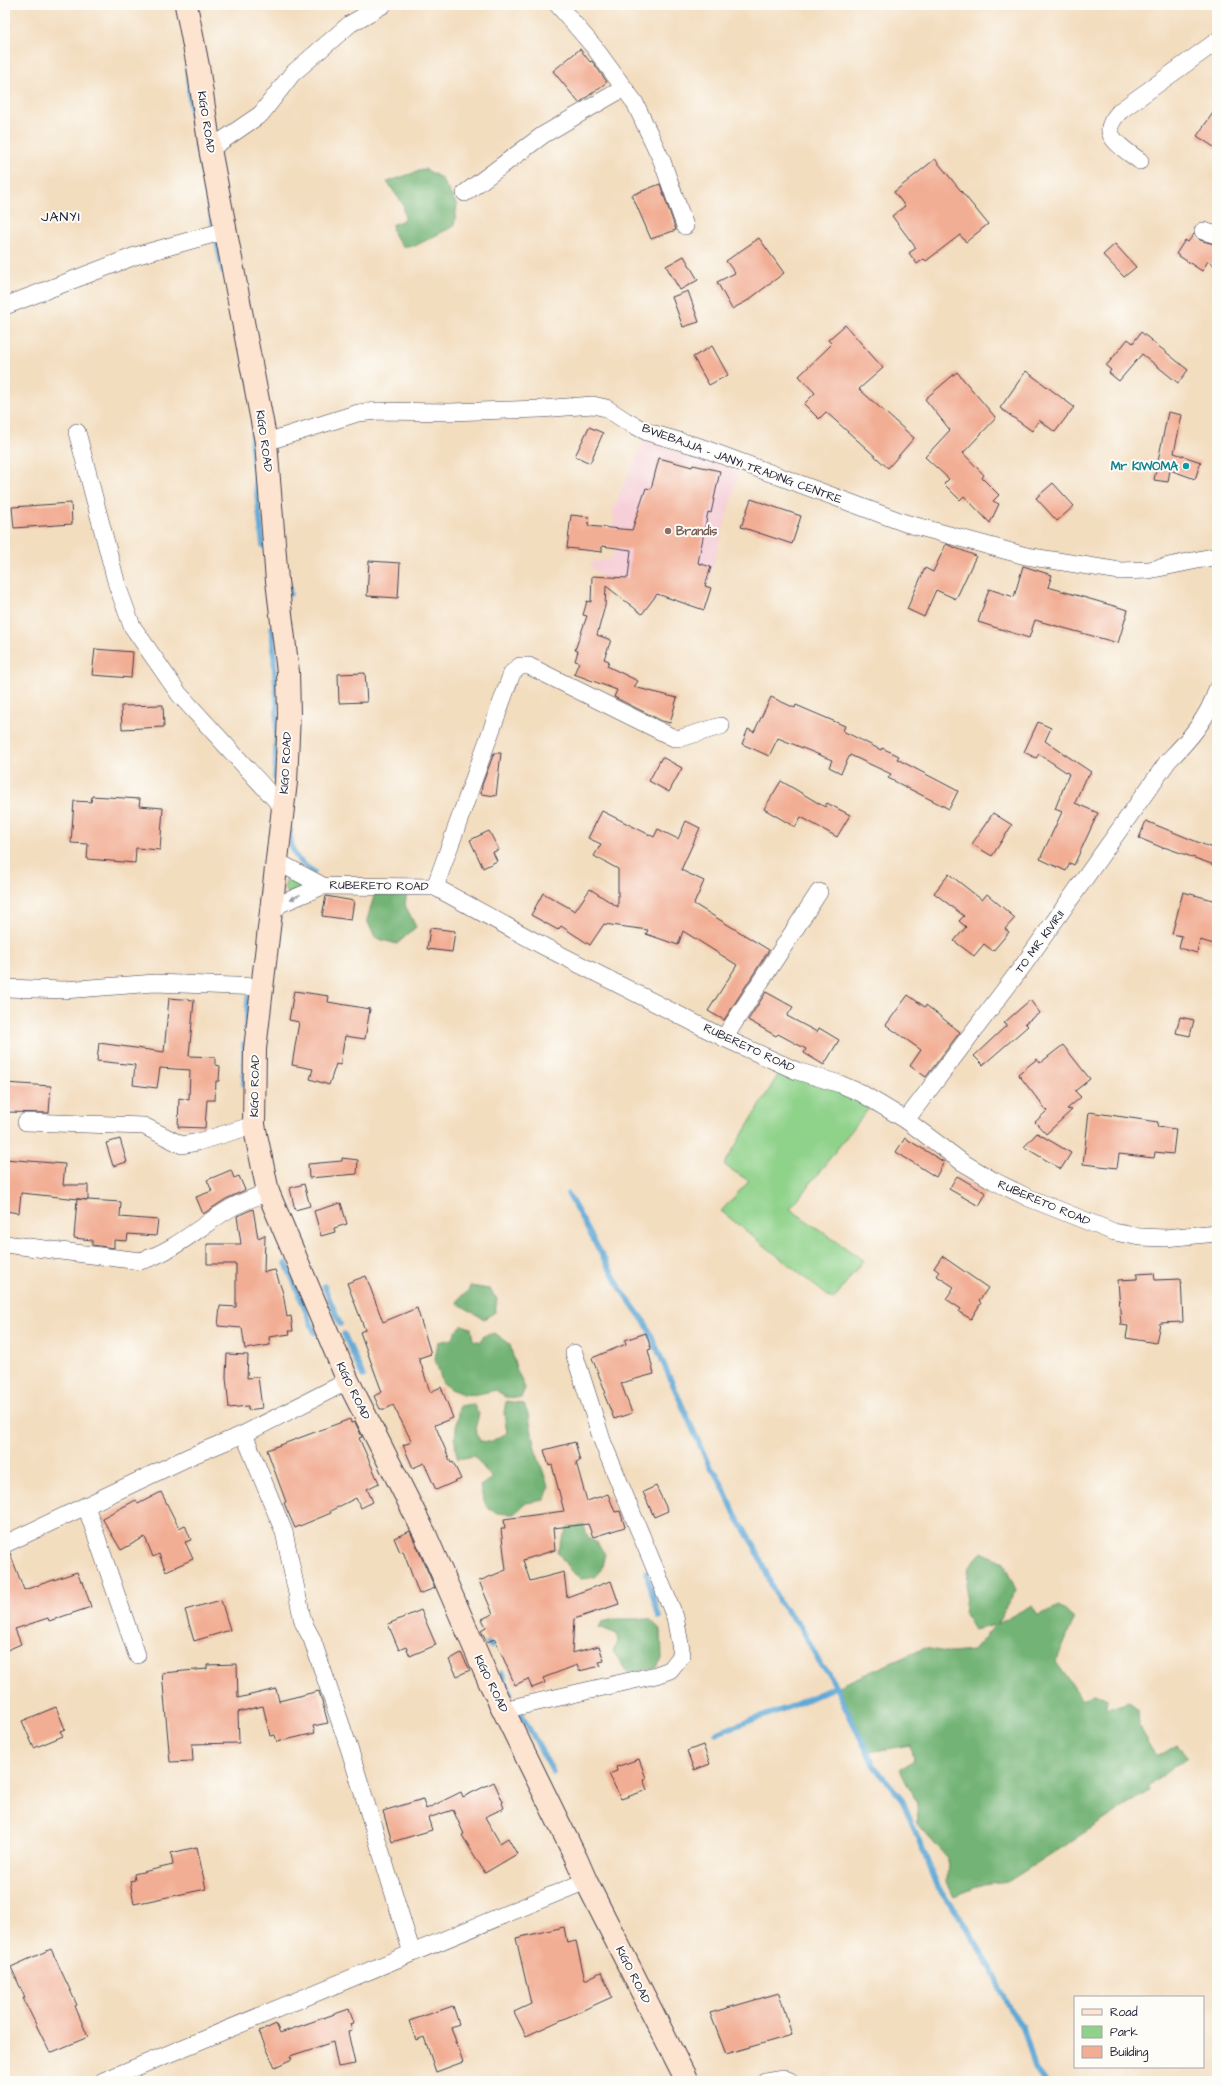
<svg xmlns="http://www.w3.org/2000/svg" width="1222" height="2086" font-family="'Architects Daughter',sans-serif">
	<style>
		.built { fill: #f6cfd8 }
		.green { fill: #8fd28a; stroke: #587a62 }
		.forest { fill: #73b476; stroke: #4a6b58 }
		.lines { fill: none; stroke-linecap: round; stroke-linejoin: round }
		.stream { stroke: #5ea8d6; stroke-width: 5.5 }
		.building { fill: #f2ae94 }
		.street-casing { stroke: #413e4f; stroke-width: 18 }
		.secondary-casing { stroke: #413e4f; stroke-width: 24 }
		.street { stroke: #fff; stroke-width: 17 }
		.secondary { stroke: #fde4d0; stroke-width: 22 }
		.oneway { fill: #9c9ca7 }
		.culture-dot { fill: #0f9aa8; stroke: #fdfcf7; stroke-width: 1.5 }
		.education-dot { fill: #8d6e63; stroke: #fdfcf7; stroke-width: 1.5 }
		.labels { text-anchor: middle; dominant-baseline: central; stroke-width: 4; stroke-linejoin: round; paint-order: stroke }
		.street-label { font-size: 12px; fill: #22223b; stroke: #fdfcf7 }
		.culture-label { font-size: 12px; font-weight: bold; fill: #0d838f; stroke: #fdfcf7; text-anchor: end }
		.education-label { font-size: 12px; font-weight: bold; fill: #785e54; stroke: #fdfcf7; text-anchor: start }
		.quarter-label { font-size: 14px; letter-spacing: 1px; fill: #22223b; stroke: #fdfcf7 }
	</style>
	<rect width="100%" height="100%" fill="#fdfcf7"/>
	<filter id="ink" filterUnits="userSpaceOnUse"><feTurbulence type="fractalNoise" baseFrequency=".025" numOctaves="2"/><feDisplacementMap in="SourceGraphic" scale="8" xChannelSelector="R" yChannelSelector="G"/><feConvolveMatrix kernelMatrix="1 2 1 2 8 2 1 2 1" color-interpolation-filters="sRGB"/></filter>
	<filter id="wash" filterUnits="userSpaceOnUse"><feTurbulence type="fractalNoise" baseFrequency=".012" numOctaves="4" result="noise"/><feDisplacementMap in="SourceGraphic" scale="16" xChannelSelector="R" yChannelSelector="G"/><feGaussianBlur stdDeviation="0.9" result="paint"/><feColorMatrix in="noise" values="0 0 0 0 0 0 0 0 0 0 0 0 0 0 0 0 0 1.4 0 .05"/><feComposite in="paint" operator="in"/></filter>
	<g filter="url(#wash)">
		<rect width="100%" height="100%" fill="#f3ddbf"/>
		<path class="built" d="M644,440L739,472L708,584L671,573L655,603L627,596L590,566L592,562L608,560L615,552L613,509Z"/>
		<g class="green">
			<path d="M289,870L314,886L288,893L284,889Z"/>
			<path d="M781,1070L849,1092L870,1107L790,1209L863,1260L833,1300L721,1211L749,1181L724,1165Z"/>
		</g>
		<g class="forest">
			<path d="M425,169L441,178L457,205L454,226L415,246H402L394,235L392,225L405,219L403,204L387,182Z"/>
			<path d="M375,893H407L405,905L416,927L397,944L375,938L367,920Z"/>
			<path d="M470,1286L489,1289L497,1299L495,1312L484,1319L457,1303L461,1296L468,1292Z"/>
			<path d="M462,1325L471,1328L473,1340L481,1342L483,1336L495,1333L510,1345L516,1368L525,1388L521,1398L505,1397L496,1390C470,1396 465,1398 443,1384L435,1359L438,1342L453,1339L455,1332Z"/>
			<path d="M506,1401L524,1404L529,1417L535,1449L549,1488L544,1500L526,1503L514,1514C489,1514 485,1510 480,1486L492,1478L474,1456L458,1459C452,1443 457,1423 459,1406L473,1404L479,1414L475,1429L480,1441L490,1442L507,1433L504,1413Z"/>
			<path d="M581,1517L588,1537L597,1543L605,1554C600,1574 602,1577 581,1579L570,1570L557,1551L570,1522Z"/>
			<path d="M982,1552L1004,1563L1016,1590L997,1624L1032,1605L1038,1615L1060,1606L1074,1619L1056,1662L1083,1700L1095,1693L1107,1699L1106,1709L1130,1702L1138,1709L1139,1726L1157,1757L1177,1745L1188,1757L1147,1787L1149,1791L1009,1881L983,1884L954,1896L947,1882L948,1858L918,1824L917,1804L900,1770L913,1760L910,1745L869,1752L838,1686L925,1648L951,1653L973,1651L995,1625L974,1630L964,1614L969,1566Z"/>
			<path d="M615,1619H650L661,1630L662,1659L656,1668L630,1673L625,1669L613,1651L618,1643L617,1634L599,1627L602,1622Z"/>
		</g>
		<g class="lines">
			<g class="stream">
				<path d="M187,66L192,121L223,272"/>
				<path d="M254,426L251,443L263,546"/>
				<path d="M288,582L290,594"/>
				<path d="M272,628L277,703L275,778"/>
				<path d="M290,831C291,854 296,860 314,872"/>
				<path d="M246,1029L248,998"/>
				<path d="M244,1044V1084"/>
				<path d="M568,1194L622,1291L646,1324L710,1468L717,1474L737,1518L755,1547L779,1602L801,1627L821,1666L829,1673L874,1766L902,1799L938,1887L958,1914L989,1965L1011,2012L1023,2027L1035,2069L1044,2081"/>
				<path d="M286,1263L315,1333"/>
				<path d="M324,1286L340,1324"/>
				<path d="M344,1334L363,1376"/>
				<path d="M646,1572L659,1617"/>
				<path d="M488,1643L491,1646"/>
				<path d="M502,1673L511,1694"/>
				<path d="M522,1715L553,1772"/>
				<path d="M716,1733L792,1706L835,1687"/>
			</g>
		</g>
		<g id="blocks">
			<g class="building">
				<path d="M580,49L590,62L592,61L607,82L579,103L553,71Z"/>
				<path d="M1217,107V149L1197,136Z"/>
				<path d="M935,159L988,224L966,242L960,235L926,261L924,259L917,264L909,253L916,248L892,216L905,206L894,192Z"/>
				<path d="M660,184L676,230L651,239L632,195Z"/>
				<path d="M1194,234L1200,240L1217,245V267L1208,261L1202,271L1176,254L1185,240L1188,242Z"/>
				<path d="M759,238L784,273L747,301L732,309L717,282L735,273L726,261Z"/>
				<path d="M1115,244L1136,267L1124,277L1103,255Z"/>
				<path d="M684,256L698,280L680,290L666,266Z"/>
				<path d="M688,291L699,322L683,327L672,297Z"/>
				<path d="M845,325L883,368L859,389L914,438L888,468L826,412L819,419L804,404L815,393L799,376L832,344L828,340Z"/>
				<path d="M1141,332L1188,370L1178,383L1142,354L1119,381L1109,373L1111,370L1106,366L1128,339L1133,343Z"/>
				<path d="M712,346L728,375L709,385L693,357Z"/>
				<path d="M1026,371L1074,407L1055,432L1039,420L1032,431L1000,408Z"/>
				<path d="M957,372L996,418L963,453L984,475L982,478L999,495L993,501L999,504L990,523L964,496L960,500L944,484L949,479L925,457L950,430L925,399Z"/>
				<path d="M1168,412L1182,415L1174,453L1201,462L1195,479L1170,470L1168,482L1154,480Z"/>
				<path d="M589,427L603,433L590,463L575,456Z"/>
				<path d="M659,458L692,467L693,465L720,471L711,513L708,512L698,563L711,567L705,586L711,588L704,610L657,594L642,614L606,586L605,606L597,635L611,640L604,659L609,661L607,666L638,681L634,687L677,698L670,723L662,721L614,697L617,690L574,674L579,662L575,661L578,651L575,650L587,616L583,615L587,601L591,602L592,576L628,578L631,550L602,546V552L567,548L571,515L589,517L588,526L632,530L646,488L651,489Z"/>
				<path d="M1053,483L1074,506L1057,521L1036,498Z"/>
				<path d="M751,499L801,516L792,544L741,527Z"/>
				<path d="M71,503L72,524L14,528L12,507Z"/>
				<path d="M946,544L976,556L956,599L936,590L924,617L907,609L925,568L933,572Z"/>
				<path d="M369,561L400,563L398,598L367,596Z"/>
				<path d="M1023,566L1052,575L1048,587L1128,610L1118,643L1035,620L1029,638L978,622L989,589L1014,597Z"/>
				<path d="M95,649L133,652L131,678L92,675Z"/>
				<path d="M365,673L367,702L339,703L338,674Z"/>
				<path d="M771,697L795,708L796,705L845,726L843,731L881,750L882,748L899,756L897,759L958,791L949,809L888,778L891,774L850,755L841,773L829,767L832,760L778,738L769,756L742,744L748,729L754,732Z"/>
				<path d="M163,705L164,727L122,729L121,706Z"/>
				<path d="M1038,722L1051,728L1045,741L1091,772L1083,783L1075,803L1098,813L1074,865L1070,863L1066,871L1040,859L1062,812L1055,809L1069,774L1039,754L1036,758L1024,752Z"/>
				<path d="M494,753H501L496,796L481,794L482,785Z"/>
				<path d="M662,757L682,768L669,792L649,781Z"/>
				<path d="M781,781L825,807L827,803L850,815L837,837L801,817L795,827L764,809Z"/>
				<path d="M92,796L140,799L139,806L163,808L160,850L136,848L135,863L87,859L88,844L71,843L74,801L91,802Z"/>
				<path d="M602,811L654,837L658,829L678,839L686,821L700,828L681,870L704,881L694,904L769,950L724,1020L708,1011L737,965L683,931L678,945L646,934L648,930L604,924L590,945L561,926L558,930L531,915L543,893L575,911L590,889L618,907V869L594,856L601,844L588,838Z"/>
				<path d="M993,813L1012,825L992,856L972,844Z"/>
				<path d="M1146,821L1217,850V866L1164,847L1163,848L1139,838Z"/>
				<path d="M489,831L499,850L493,852L497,861L483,868L470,840Z"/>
				<path d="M949,874L982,900L987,894L1015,918L1005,929L1009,932L993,951L984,944L974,956L954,941L966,927L959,921L964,916L934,893Z"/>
				<path d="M1183,892L1217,901V945L1200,940L1197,953L1179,948L1182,936L1172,934Z"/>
				<path d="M326,896L354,901L351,920L322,916Z"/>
				<path d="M430,928L455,931L452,952L427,949Z"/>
				<path d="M294,991L329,996L328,1002L370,1009L365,1039L345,1036L340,1065L336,1064L329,1085L310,1079L313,1069L292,1065L299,1022L289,1020Z"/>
				<path d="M766,992L793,1007L787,1016L817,1032L819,1028L839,1040L824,1065L804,1053L806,1049L778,1034L776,1036L748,1020Z"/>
				<path d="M908,995L925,1007L926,1005L960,1032L926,1077L910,1066L921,1050L886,1025Z"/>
				<path d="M169,998L194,1000L189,1056L215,1057V1065L220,1066L219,1081H216L215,1100H207L205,1128L178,1127L179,1098L189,1100L190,1070L160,1068L157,1088L133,1085L135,1065L97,1061L99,1043L164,1052Z"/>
				<path d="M1030,1000L1040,1013L1025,1023L1028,1026L983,1065L974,1056L1007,1025L1004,1023Z"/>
				<path d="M1180,1017L1194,1020L1190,1036L1176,1033Z"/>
				<path d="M1063,1045L1090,1079L1075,1091L1081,1097L1067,1109L1072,1110L1046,1134L1035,1122L1047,1111L1018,1074L1037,1059L1040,1063Z"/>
				<path d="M5,1083L51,1086L49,1113L5,1112Z"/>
				<path d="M1089,1112L1158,1122L1157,1127L1176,1129L1173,1154L1155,1152L1154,1158L1119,1154L1117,1168L1083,1164Z"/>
				<path d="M1037,1133L1071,1153L1061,1169L1024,1147Z"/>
				<path d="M905,1138L944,1162L936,1177L896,1152Z"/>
				<path d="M120,1139L127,1162L113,1166L106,1143Z"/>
				<path d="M342,1158L358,1160L357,1174L309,1178L308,1164L342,1161Z"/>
				<path d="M5,1159L65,1164L63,1185H88V1200L121,1202L120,1217L158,1220L156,1236L128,1234L127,1241L114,1240V1248L92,1245V1240L74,1238L77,1199L88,1200L21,1193L19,1213L5,1211Z"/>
				<path d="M231,1170L234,1178L239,1176L245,1190L226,1199L203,1214L196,1197L212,1191L207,1180Z"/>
				<path d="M957,1176L986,1193L979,1206L949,1189Z"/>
				<path d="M304,1184L310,1206L295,1210L290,1188Z"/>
				<path d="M341,1203L347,1224L334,1228L335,1232L321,1236L314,1211Z"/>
				<path d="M253,1209L258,1238L265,1235L264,1272L275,1270L283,1293L287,1317L291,1316L293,1331H289L290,1334L269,1337L270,1345L245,1349L242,1328L218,1326L220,1306L236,1307V1264H207V1244H241L237,1216Z"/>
				<path d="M942,1256L988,1288L979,1301L981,1303L971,1319L959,1312L961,1309L946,1299L954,1287L937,1276L939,1272L934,1268Z"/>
				<path d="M1154,1273L1155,1280L1181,1279L1183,1322L1160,1323L1156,1343L1126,1338L1128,1326L1121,1325L1118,1280L1137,1279V1274Z"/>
				<path d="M366,1276L383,1322L417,1308L431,1354L419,1358L430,1392L441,1387L453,1418L435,1425L451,1463L453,1462L461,1479L436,1490L424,1463L413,1468L403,1445L412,1442L393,1405L386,1409H380L374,1396L382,1392L360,1332L365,1330L347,1283Z"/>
				<path d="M646,1333L651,1349L648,1350L654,1374L621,1383L632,1413L614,1419L604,1394L606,1393L592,1358L626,1344L625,1340Z"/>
				<path d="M227,1354L248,1355L247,1378L258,1377L262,1408L248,1410V1406L229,1408L226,1377Z"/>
				<path d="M350,1419L351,1423L355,1422L362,1437L359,1438L379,1483L367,1489L373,1502L361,1508L356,1498L330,1511L331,1513L295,1528L284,1503L286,1502L267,1450Z"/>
				<path d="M575,1442L580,1461L576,1462L587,1501L608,1494L615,1512L620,1511L625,1527L593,1537L588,1524L553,1528L555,1550L523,1560L530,1581L564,1572L567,1597L611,1581L619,1604L574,1619L572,1653L599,1646L604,1661L599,1662L601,1666L579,1671L577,1665L543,1678L545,1683L532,1688L528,1679L515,1685L495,1639L487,1642L481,1630L486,1627L482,1619L493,1614L479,1581L506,1570L501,1529H505L504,1519L564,1511L552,1465L549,1466L544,1450Z"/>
				<path d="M656,1486L668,1511L654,1517L643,1492Z"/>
				<path d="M161,1492L179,1528L185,1525L191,1540L185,1542L193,1559L166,1571L159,1554L153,1557L145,1537L121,1550L102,1518L136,1500L138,1504Z"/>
				<path d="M410,1531L435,1588L419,1594L403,1551L400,1552L394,1538Z"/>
				<path d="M10,1553L24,1590L77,1572L81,1582H83L91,1607L49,1621L48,1618L15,1629L21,1644L5,1651V1554Z"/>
				<path d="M221,1600L230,1630L194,1641L185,1610Z"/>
				<path d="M421,1610L436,1645L410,1656L406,1647L399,1650L388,1624Z"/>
				<path d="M461,1653L470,1670L457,1676L449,1660Z"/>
				<path d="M237,1664L238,1698L276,1689L279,1701L319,1691L328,1723L313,1726L315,1733L277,1742L275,1735L270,1736L263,1706L238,1712L239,1743L192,1744L193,1761L170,1762L162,1673L207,1669V1665Z"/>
				<path d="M56,1707L65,1729L60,1731L63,1736L34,1748L22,1721Z"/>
				<path d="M703,1745L710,1764L694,1770L687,1751Z"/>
				<path d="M639,1759L646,1778L643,1779L647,1790L621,1799L609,1774L617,1771L616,1767Z"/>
				<path d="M494,1782L503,1802L502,1803L504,1808L485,1817L500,1843L508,1838L517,1854L485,1873L462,1835L464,1834L453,1810L428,1818L432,1830L392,1842L383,1811L423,1799L426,1809L461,1792L463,1797Z"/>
				<path d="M197,1847L206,1889L134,1904L130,1881L135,1880L134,1874L173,1865L171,1853Z"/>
				<path d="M564,1927L567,1943L576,1941L585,1980L601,1972L612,1997L526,2036L514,2012L531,2004L516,1938Z"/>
				<path d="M51,1949L77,2005L75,2006L88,2037L50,2053L23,1998H25L11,1967Z"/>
				<path d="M779,1993L792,2035L726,2054L710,2013Z"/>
				<path d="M453,2006L459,2024L451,2027L463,2062L436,2072L424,2037L416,2040L409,2021Z"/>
				<path d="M349,2009L354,2023L350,2024L352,2031L348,2032L355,2064L338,2067L333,2042L290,2056L292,2059L275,2067L259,2032L276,2024L280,2033Z"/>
			</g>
		</g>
	</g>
	<g filter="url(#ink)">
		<use href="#blocks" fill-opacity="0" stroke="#413e4f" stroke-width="1"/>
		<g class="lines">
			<defs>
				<g id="street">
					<path d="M558,5L594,47L635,103L662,161L685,226"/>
					<path d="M210,149L261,114L292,74L350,24L383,5"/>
					<path d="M1140,161C1130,153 1104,139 1111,124C1113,119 1117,115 1120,111L1217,41"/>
					<path d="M465,193L543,135L624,88"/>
					<path d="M1203,231L1217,235"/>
					<path d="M5,306L135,256L217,233L227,238"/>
					<path d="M77,432L117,585L132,626L179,694L283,808"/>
					<path d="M266,442L358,413L378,411L450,412L541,409L593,405L606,408L626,421L647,432L700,447L905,523L1026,556L1120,571L1149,570L1217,556"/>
					<path d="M278,862L323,886L435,887L545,947L724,1038L797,1071L840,1084L861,1093L906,1120L962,1162L994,1181L1029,1198L1114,1232L1140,1237L1165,1238L1217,1233"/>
					<path d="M435,887L512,673L520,666H529L674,738H681L721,726"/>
					<path d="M271,914L280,904L323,886"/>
					<path d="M5,988L64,990L155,983L263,987"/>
					<path d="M724,1038L819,892"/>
					<path d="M906,1120L1022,967L1168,761C1189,740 1209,717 1217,689"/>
					<path d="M26,1122L144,1126L182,1145L198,1142L254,1125"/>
					<path d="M5,1244L140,1261C174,1252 201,1225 231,1208C243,1201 256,1197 268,1192"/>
					<path d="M244,1434L284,1532L303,1622L312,1639L350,1751L412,1953"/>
					<path d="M86,1506L137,1655"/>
					<path d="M5,1544L191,1456L244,1434L348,1381"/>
					<path d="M503,1710L656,1675L670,1670L682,1655L675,1617L603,1443L574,1353"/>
					<path d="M103,2081L586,1881"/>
					<path d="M765,2081L783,2078L790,2081"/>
				</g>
				<path id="secondary" d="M186,5L198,66L210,149L266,442L277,581L288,672L289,714L286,782L255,1049L254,1125L268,1192L348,1381L425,1534L489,1681L576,1858L586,1881L687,2081"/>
			</defs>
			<use href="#street" class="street-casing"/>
			<use href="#secondary" class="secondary-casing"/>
			<use href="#street" class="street"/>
			<use href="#secondary" class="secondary"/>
		</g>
		<defs><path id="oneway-solid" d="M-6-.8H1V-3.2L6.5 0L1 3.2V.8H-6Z"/></defs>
		<use class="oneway" href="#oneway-solid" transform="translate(295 897) rotate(156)"/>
	</g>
	<circle class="culture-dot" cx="1186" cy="466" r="4"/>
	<circle class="education-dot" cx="668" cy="531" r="4"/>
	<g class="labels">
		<g class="street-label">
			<text transform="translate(206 122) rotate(81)">KIGO ROAD</text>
			<text transform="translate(264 441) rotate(82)">KIGO ROAD</text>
			<text transform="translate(742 464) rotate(20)">BWEBAJJA - JANYI TRADING CENTRE</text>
			<text transform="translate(286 763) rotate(-87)">KIGO ROAD</text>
			<text transform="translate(379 886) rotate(1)">RUBERETO ROAD</text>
			<text transform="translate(1040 942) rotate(-54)">TO MR KIVIRII</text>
			<text transform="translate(749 1048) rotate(25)">RUBERETO ROAD</text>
			<text transform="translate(255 1086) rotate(-89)">KIGO ROAD</text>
			<text transform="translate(1044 1203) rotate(23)">RUBERETO ROAD</text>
			<text transform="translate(353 1391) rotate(64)">KIGO ROAD</text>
			<text transform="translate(491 1684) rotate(64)">KIGO ROAD</text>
			<text transform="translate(633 1975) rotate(63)">KIGO ROAD</text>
		</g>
		<g class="culture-label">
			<text x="1178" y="466">Mr KIWOMA</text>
		</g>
		<g class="education-label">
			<text x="676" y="531">Brandis</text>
		</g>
		<g class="quarter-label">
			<text x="61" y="217">JANYI</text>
		</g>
	</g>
	<rect width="1222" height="2086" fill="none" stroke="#fdfcf7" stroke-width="20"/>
	<rect x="1074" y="1996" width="130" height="72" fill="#fdfcf7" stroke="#a5a5ac"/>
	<rect x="1082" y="2009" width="20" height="6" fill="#fde4d0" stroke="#a5a5ac"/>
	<text x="1110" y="2016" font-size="12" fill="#22223b">Road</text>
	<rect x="1082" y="2026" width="20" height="12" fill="#8fd28a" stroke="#a5a5ac"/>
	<text x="1110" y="2036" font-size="12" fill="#22223b">Park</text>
	<rect x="1082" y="2046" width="20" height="12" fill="#f2ae94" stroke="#a5a5ac"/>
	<text x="1110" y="2056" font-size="12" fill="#22223b">Building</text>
</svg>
